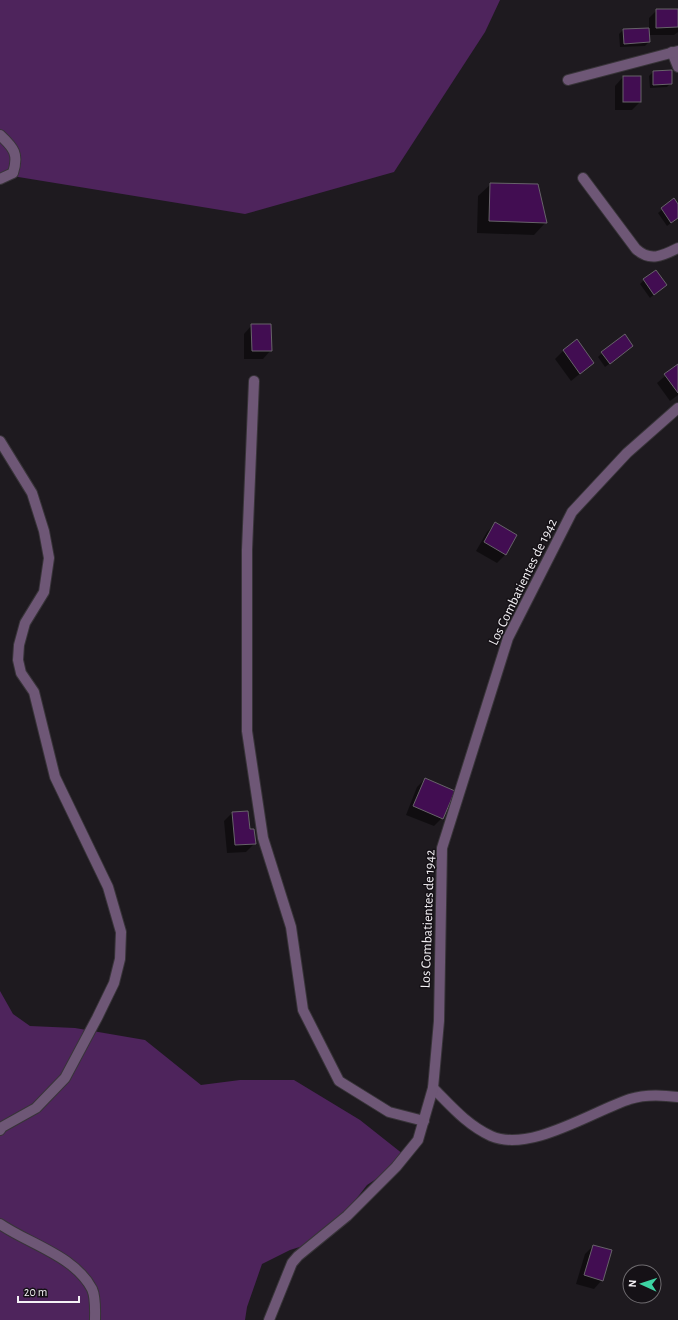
<svg xmlns="http://www.w3.org/2000/svg" width="678" height="1320" font-family="'Alegreya Sans',sans-serif">
	<style>
		.green { fill: #4e245c }
		.shadow { fill: #0007 }
		.building { fill: #420d52; stroke: #676369 }
		.lines { fill: none; stroke-linecap: round; stroke-linejoin: round }
		.minor-casing { stroke: #383439; stroke-width: 12 }
		.minor { stroke: #6e5776; stroke-width: 10 }
		.labels { text-anchor: middle; dominant-baseline: central; stroke-width: 3; stroke-linejoin: round; paint-order: stroke }
		.street-label { font-size: 14px; fill: #f4f1f5; stroke: #151116 }
	</style>
	<rect width="100%" height="100%" fill="#1e1a1f"/>
	<g class="green">
		<path d="M0,0H500L485,32L394,172L245,214L0,174Z"/>
		<path d="M0,991L13,1014L30,1026L75,1028L145,1040L201,1085L240,1080H294L360,1120L408,1158L367,1185L325,1239L290,1250L262,1264L247,1307L245,1320H0Z"/>
	</g>
	<g class="shadow">
		<path d="M657,10H678V32L674,35H649V42L645,46L620,47L619,34L623,30L649,29V18Z"/>
		<path d="M653,72L671,83L667,87L650,88L649,76Z"/>
		<path d="M623,77L640,102L632,110H615V86Z"/>
		<path d="M491,184L546,222L534,235L477,233L478,196Z"/>
		<path d="M674,200L678,206V218L667,226L658,213Z"/>
		<path d="M644,280L665,285L650,298L640,284Z"/>
		<path d="M252,325L271,350L263,359H244V334Z"/>
		<path d="M628,350L605,367L598,357L602,353Z"/>
		<path d="M563,351L593,363L571,381L555,359Z"/>
		<path d="M678,365V395L670,401L657,383Z"/>
		<path d="M495,524L516,536L505,555L497,563L476,551L487,532Z"/>
		<path d="M425,779L442,818L434,826L406,815L417,787Z"/>
		<path d="M232,813L249,830L255,843L246,852L227,853L224,821Z"/>
		<path d="M593,1246L602,1280L594,1289L576,1284L585,1254Z"/>
	</g>
	<g class="building">
		<path d="M656,9H678V27L656,28Z"/>
		<path d="M649,28L650,42L624,44L623,29Z"/>
		<path d="M672,70V84L653,85V71Z"/>
		<rect x="623" y="76" width="18" height="26"/>
		<path d="M490,183L538,184L547,223L489,221Z"/>
		<path d="M674,198L678,204V218L671,223L661,208Z"/>
		<path d="M656,270L667,285L654,295L643,279Z"/>
		<path d="M251,324H271L272,351H252Z"/>
		<path d="M625,334L633,346L610,364L601,352Z"/>
		<path d="M577,339L594,363L580,374L563,350Z"/>
		<path d="M678,364V393L664,374Z"/>
		<path d="M495,522L517,535L506,555L484,542Z"/>
		<path d="M425,778L455,791L443,819L413,806Z"/>
		<path d="M248,811L250,829H254L256,844L235,845L232,812Z"/>
		<path d="M593,1245L612,1250L603,1281L584,1275Z"/>
	</g>
	<g class="lines">
		<defs>
			<g id="minor">
				<path d="M672,52L678,67"/>
				<path d="M568,80L678,51"/>
				<path d="M0,135C14,148 19,154 13,173L0,179"/>
				<path d="M583,178L636,249C650,262 662,256 678,248"/>
				<path d="M254,381L247,550V731L263,838L291,927L303,1010L339,1081L389,1112L424,1121"/>
				<path d="M0,441L32,493L44,531L49,558L44,592L25,623L19,645L18,660L21,673L34,692L55,777L108,887L121,932L120,959L114,983L97,1018L65,1078L36,1108L2,1127L0,1130"/>
				<path d="M433,1088C451,1106 467,1125 491,1136C530,1153 593,1111 630,1099C645,1094 663,1095 678,1097"/>
				<path d="M0,1224C29,1244 75,1256 92,1289C96,1298 95,1310 95,1320"/>
				<path d="M269,1320L292,1263L298,1256L347,1216L396,1167L418,1140L433,1088L439,1021L442,848L508,638L572,512L627,453L678,408"/>
			</g>
		</defs>
		<use href="#minor" class="minor-casing"/>
		<use href="#minor" class="minor"/>
	</g>
	<g class="labels">
		<g class="street-label">
			<text transform="translate(523 582) rotate(-64)">Los Combatientes de 1942</text>
			<text transform="translate(428 919) rotate(-88)">Los Combatientes de 1942</text>
		</g>
	</g>
	<g transform="translate(642 1284) rotate(273)"><circle r="19" fill="#151116" stroke="#6e6b6f"/>
	<path d="M0-3L7 15L0 10L-7 15Z" fill="#3dd4a3"/>
	<text y="-6" font-size="11" font-weight="bold" text-anchor="middle" fill="#f4f1f5">N</text>
	</g>
	<path d="M18 1296v6h61v-6" fill="none" stroke="#f4f1f5" stroke-width="2"/>
	<text x="24" y="1296" font-size="12" fill="#f4f1f5" stroke="#151116" stroke-width="3" paint-order="stroke">20 m</text>
</svg>
